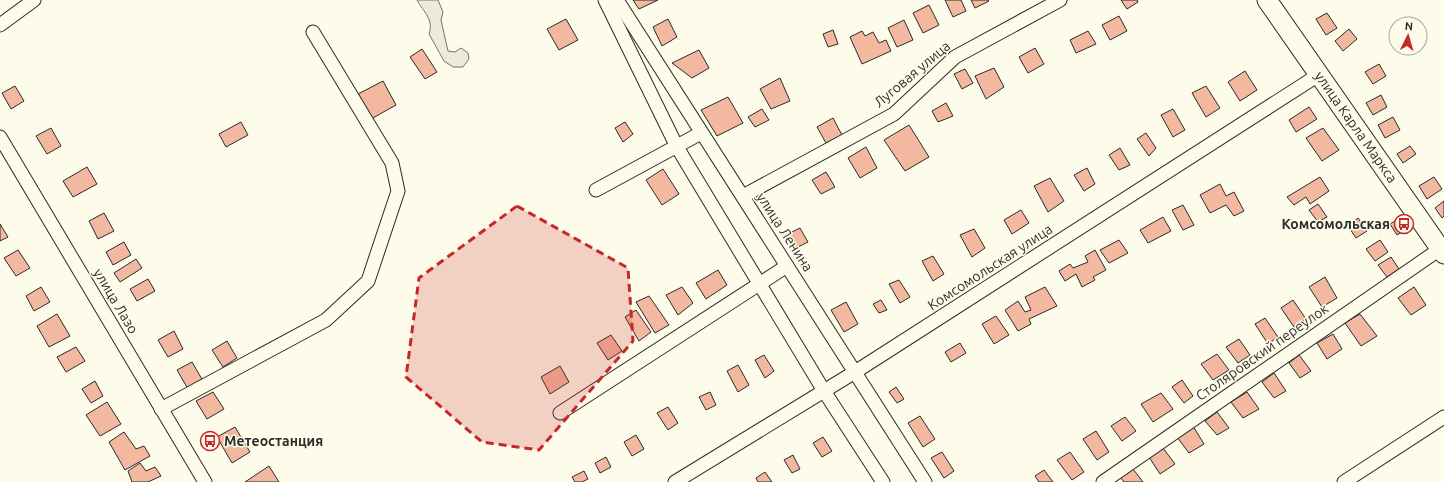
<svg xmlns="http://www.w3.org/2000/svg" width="1444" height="482" font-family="Ubuntu,sans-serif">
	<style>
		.green { fill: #ecebdb; stroke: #74746e }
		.building { fill: #f2b8a0; stroke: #2b2b2b }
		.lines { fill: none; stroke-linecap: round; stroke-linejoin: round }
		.minor-casing { stroke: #2b2b2b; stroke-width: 15 }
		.highway-casing { stroke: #2b2b2b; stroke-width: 21 }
		.minor { stroke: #fdfbea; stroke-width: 13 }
		.highway { stroke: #fdfbea; stroke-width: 19 }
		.marked { fill: #c62828; fill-opacity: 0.2; stroke: #c62828; stroke-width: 3; stroke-dasharray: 8 5; stroke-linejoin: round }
		.labels { text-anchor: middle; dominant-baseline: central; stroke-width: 3; stroke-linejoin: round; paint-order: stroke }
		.street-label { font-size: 14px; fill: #2b2b2b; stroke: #fdfbea }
		.poi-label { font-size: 14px; font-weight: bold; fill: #2b2b2b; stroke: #fdfbea; text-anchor: end }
	</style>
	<rect width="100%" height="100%" fill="#fdfbea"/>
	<path class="green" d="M417,0H438L443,12L441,20L448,51L455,52L461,48L468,53L469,59L463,67H453L444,61L429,34C434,19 424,13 417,0Z"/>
	<g class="building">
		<path d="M633,0H658L639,9Z"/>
		<path d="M945,0H961L966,11L953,17Z"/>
		<path d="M971,0H988L989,1L975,8Z"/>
		<path d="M1121,0H1137L1138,2L1127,9Z"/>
		<path d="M929,5L939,25L923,33L913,13Z"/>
		<path d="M1327,13L1337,28L1326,35L1316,19Z"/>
		<path d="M1119,16L1127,31L1110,40L1102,25Z"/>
		<path d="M566,19L578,40L559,50L547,29Z"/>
		<path d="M668,19L677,37L662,46L653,27Z"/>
		<path d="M904,20L913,40L897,47L888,28Z"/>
		<path d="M1349,29L1357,39L1343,51L1335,41Z"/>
		<path d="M833,30L838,44L828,47L823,34Z"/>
		<path d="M862,31L865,36L873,32L879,43L886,40L891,51L862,64L850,37Z"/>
		<path d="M1088,31L1096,44L1076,53L1070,40Z"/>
		<path d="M1035,48L1044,64L1028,73L1019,57Z"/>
		<path d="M422,49L437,72L425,79L410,57Z"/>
		<path d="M699,50L709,68L692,78L672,63Z"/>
		<path d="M1379,64L1386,76L1373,84L1365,72Z"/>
		<path d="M994,68L1004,87L986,99L975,76Z"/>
		<path d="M965,69L973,83L962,89L954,74Z"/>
		<path d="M1245,71L1257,90L1240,101L1228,82Z"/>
		<path d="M780,78L790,101L771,109L760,89Z"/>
		<path d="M383,81L396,105L371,119L358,94Z"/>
		<path d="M15,86L24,101L11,109L2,93Z"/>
		<path d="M1206,86L1220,108L1206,117L1192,93Z"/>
		<path d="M1381,95L1387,107L1373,115L1366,103Z"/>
		<path d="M728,97L743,123L717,136L701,110Z"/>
		<path d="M946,103L953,116L938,122L932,111Z"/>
		<path d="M1309,107L1317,119L1296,132L1289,120Z"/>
		<path d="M762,109L769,120L755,127L748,117Z"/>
		<path d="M1173,109L1185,130L1173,137L1161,115Z"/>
		<path d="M1393,117L1400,130L1385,138L1378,125Z"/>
		<path d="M833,118L842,135L826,143L817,127Z"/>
		<path d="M241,122L248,135L226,147L219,134Z"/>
		<path d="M625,122L633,134L623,142L615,128Z"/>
		<path d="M909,125L929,157L905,171L884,140Z"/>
		<path d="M51,128L61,146L47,154L36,136Z"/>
		<path d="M1323,128L1339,150L1322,161L1306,138Z"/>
		<path d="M1146,133L1156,148L1149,156L1137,139Z"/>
		<path d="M1410,146L1416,154L1403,163L1397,154Z"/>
		<path d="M866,147L877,168L860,178L848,158Z"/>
		<path d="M1120,148L1130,165L1119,170L1109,155Z"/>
		<path d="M87,167L97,184L73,197L63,181Z"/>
		<path d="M1087,168L1095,184L1084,191L1074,175Z"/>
		<path d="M663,169L679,194L662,205L646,180Z"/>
		<path d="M826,172L835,187L821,194L812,180Z"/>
		<path d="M1320,177L1329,191L1310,204L1306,197L1294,205L1287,197Z"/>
		<path d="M1434,177L1442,189L1427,199L1419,186Z"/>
		<path d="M1050,178L1064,201L1048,212L1034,186Z"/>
		<path d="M1220,184L1226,196L1234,192L1244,211L1234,216L1226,205L1210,213L1200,195Z"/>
		<path d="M1444,201V216L1442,218L1435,208Z"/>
		<path d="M1318,204L1327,217L1318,222L1309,210Z"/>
		<path d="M1183,205L1194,225L1183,230L1172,210Z"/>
		<path d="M1021,210L1029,223L1012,234L1004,220Z"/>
		<path d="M104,213L114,231L98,239L89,221Z"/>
		<path d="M1163,217L1171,231L1148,243L1140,230Z"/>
		<path d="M1358,218L1367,231L1356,238L1348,226Z"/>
		<path d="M1398,219L1405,230L1397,235L1390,224Z"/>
		<path d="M0,224L8,237L0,241Z"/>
		<path d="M800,228L808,242L796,248L786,235Z"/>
		<path d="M974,229L985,248L972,257L960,235Z"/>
		<path d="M1119,240L1128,253L1109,263L1100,250Z"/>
		<path d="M1380,240L1388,252L1375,261L1366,249Z"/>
		<path d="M124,242L131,255L113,265L106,252Z"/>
		<path d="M18,250L30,268L16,276L4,258Z"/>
		<path d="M1095,250L1106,270L1093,277L1095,280L1082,287L1076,274L1065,281L1059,271L1070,264L1073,268L1088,262L1085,256Z"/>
		<path d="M933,256L944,274L933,281L922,261Z"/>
		<path d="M1391,257L1399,269L1387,277L1378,265Z"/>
		<path d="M136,259L142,268L120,282L114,273Z"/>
		<path d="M718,270L727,285L706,299L696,283Z"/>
		<path d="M1325,277L1337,298L1322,307L1309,287Z"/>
		<path d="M148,279L155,291L137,301L130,289Z"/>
		<path d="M899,280L910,297L900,303L889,284Z"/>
		<path d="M41,287L50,302L34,311L26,296Z"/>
		<path d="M682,287L693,303L678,315L666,295Z"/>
		<path d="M1045,287L1057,306L1029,319L1031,324L1018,331L1005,310L1018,301L1025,312L1031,310L1025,297Z"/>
		<path d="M1414,287L1426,305L1411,315L1398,298Z"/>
		<path d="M649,296L669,325L655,333L636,302Z"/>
		<path d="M881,300L887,310L879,313L873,304Z"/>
		<path d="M1293,300L1306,319L1294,327L1281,308Z"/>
		<path d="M846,302L858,324L844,332L831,310Z"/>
		<path d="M636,310L651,332L639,341L625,317Z"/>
		<path d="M57,314L70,336L49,347L37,326Z"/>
		<path d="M1360,314L1377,336L1361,346L1345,323Z"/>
		<path d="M996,316L1009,335L994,344L982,324Z"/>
		<path d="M1265,318L1278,337L1268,344L1255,324Z"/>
		<path d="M174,331L183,349L168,357L158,340Z"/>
		<path d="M1333,334L1342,349L1327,359L1317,343Z"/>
		<path d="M611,335L622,351L608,360L597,343Z"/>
		<path d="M1239,339L1250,355L1238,363L1226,347Z"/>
		<path d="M227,341L237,358L223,367L212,350Z"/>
		<path d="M960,343L966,353L951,362L945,352Z"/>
		<path d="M76,347L85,361L66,372L57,357Z"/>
		<path d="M1217,354L1229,370L1213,380L1201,364Z"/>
		<path d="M764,355L774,371L765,378L755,360Z"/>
		<path d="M1299,355L1311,371L1300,378L1289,363Z"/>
		<path d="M192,362L203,381L188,389L177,370Z"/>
		<path d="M738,365L749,385L738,392L727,371Z"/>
		<path d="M560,366L569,382L550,394L541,377Z"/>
		<path d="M1274,373L1286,391L1274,398L1262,382Z"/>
		<path d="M1182,380L1193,396L1184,403L1172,387Z"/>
		<path d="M95,381L103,396L91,403L82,389Z"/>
		<path d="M896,387L904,399L897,403L889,392Z"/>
		<path d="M213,392L224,409L207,419L196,401Z"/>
		<path d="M710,392L716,405L706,410L699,397Z"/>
		<path d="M1247,392L1259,409L1243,418L1231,402Z"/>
		<path d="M1161,393L1173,409L1153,422L1141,404Z"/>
		<path d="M107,402L121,424L100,436L86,415Z"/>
		<path d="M668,407L678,423L668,430L657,413Z"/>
		<path d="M1217,412L1229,428L1217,435L1205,421Z"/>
		<path d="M920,416L935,439L923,447L908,423Z"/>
		<path d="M1125,417L1136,431L1122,441L1111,426Z"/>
		<path d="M1193,426L1204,444L1189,453L1177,437Z"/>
		<path d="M235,427L250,452L232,463L217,437Z"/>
		<path d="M1096,431L1109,452L1097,460L1083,439Z"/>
		<path d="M124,432L136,449L144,446L150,456L125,470L109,442Z"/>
		<path d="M636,435L644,449L632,456L624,442Z"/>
		<path d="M823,437L832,451L822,457L813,443Z"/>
		<path d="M1163,448L1175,464L1160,474L1149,457Z"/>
		<path d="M942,452L954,471L944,478L931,458Z"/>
		<path d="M1070,452L1084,472L1072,480L1057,460Z"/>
		<path d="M793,455L800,469L792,473L784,460Z"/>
		<path d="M606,457L611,467L600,473L595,463Z"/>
		<path d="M140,463L146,471L155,467L161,476L148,482H132L128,471Z"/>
		<path d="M269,466L279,482H245Z"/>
		<path d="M1133,469L1143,482H1124L1120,477Z"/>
		<path d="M1044,470L1053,482H1039L1035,476Z"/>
		<path d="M584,471L588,479L582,482H575L572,477Z"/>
		<path d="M765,472L772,482H758L756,478Z"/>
	</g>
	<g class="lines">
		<defs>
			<g id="minor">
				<path d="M605,0L677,147L824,391L883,482"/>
				<path d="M617,0L925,482"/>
				<path d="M0,25L34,0"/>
				<path d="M0,137L205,482"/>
				<path d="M596,190L701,133"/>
				<path d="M743,196L894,114L955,57L1060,0"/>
				<path d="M161,409L326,320L368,281L398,191L392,163L313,32"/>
				<path d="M560,413L787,266"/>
				<path d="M675,482L855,372L1320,74"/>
				<path d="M1103,482L1440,249"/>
				<path d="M1344,482L1444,417"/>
			</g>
			<path id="highway" d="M1267,0L1444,254"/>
		</defs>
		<use href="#minor" class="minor-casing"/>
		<use href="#highway" class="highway-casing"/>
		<use href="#minor" class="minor"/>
		<use href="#highway" class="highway"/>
	</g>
	<path class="marked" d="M517,206L628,268L633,341L539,450L482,442L406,377L419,278Z"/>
	<defs>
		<symbol id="bus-ring" viewBox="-11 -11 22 22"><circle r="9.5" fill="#fdfbea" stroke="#c62828" stroke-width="1.5"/><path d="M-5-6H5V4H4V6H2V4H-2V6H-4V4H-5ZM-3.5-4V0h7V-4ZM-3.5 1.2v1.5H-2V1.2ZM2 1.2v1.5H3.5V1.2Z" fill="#c62828"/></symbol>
	</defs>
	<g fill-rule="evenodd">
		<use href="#bus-ring" x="1393" y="213" width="22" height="22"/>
		<use href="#bus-ring" x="199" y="430" width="22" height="22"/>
	</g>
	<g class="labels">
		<g class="street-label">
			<text transform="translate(912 74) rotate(-40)">Луговая улица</text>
			<text transform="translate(1356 127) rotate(55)">улица Карла Маркса</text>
			<text transform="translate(785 232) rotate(57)">улица Ленина</text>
			<text transform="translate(990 267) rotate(-33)">Комсомольская улица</text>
			<text transform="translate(116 301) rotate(59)">улица Лазо</text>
			<text transform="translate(1262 352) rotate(-35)">Столяровский переулок</text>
		</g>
		<g class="poi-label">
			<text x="1390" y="224">Комсомольская</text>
			<text x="224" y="441" text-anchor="start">Метеостанция</text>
		</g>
	</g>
	<g transform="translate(1408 36) rotate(5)"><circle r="19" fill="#fdfbea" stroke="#a9a89e"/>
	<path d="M0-3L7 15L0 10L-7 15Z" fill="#c62828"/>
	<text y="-6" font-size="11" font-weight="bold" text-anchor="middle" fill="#2b2b2b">N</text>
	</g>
</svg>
